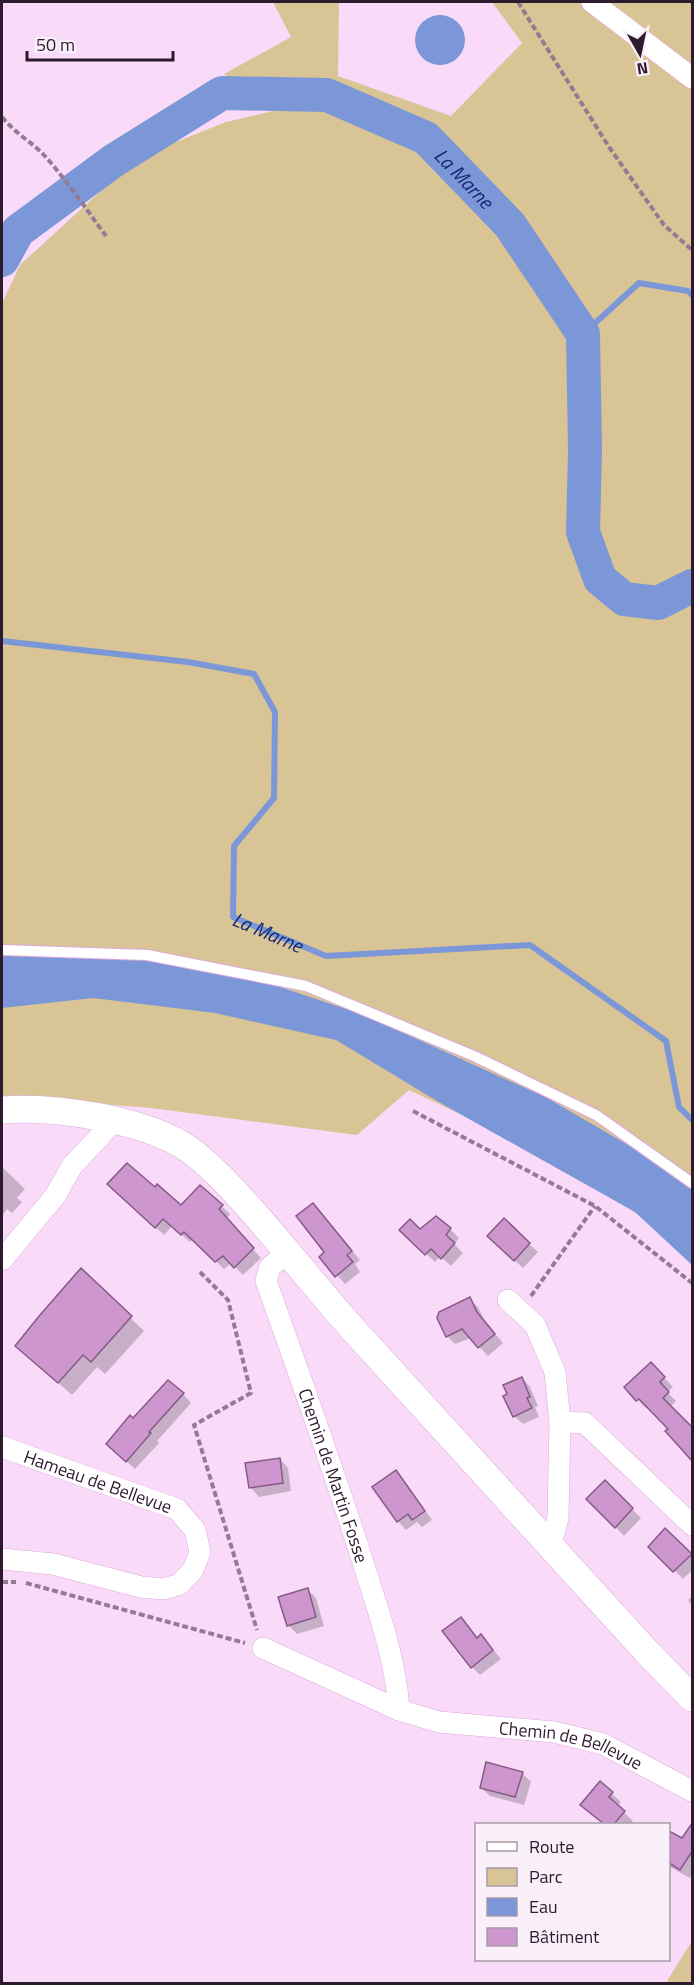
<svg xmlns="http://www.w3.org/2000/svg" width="694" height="1985" font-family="'Titillium Web',sans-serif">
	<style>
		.green { fill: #d9c495 }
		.water { fill: #7b97d8 }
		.shadow { fill: #0003 }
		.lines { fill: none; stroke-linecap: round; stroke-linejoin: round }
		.stream { stroke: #7b97d8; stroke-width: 6 }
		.river { stroke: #7b97d8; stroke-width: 34 }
		.building { fill: #ce96cf; stroke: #865a87; stroke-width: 1.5 }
		.service-casing { stroke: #dcabdc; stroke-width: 12 }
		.minor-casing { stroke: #dcabdc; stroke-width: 22 }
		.tertiary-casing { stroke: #dcabdc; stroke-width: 28 }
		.path { stroke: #937b93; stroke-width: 4; stroke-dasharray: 6 3; stroke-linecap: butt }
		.service { stroke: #fff; stroke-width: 10 }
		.minor { stroke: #fff; stroke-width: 21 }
		.tertiary { stroke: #fff; stroke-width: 27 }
		.labels { text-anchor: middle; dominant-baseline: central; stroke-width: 5; stroke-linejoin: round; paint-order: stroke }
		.street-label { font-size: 18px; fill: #2d1a2d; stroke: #faf0fa }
		.water-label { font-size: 20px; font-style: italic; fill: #122873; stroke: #faf0fa }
	</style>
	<rect width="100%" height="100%" fill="#f9dbf9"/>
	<g class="green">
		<path d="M273,2H339L338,76L451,116L522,43L492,2H692V1251L555,1159L409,1090L357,1135L151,1108L2,1096V303L20,265L138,157L226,122L282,109L224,74L291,37Z"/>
		<path d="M692,1941V1983H669L667,1981Z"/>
	</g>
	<g class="water">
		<circle cx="440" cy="40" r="25"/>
		<path d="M2,956H77L158,960L203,967L277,986L364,1015L547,1098L635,1149L692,1189V1265L635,1212L437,1101L336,1040L215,1013L93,998L2,1008Z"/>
	</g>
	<g class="shadow">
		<path d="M2,1167L25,1189L17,1198L22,1202L12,1213L7,1209L2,1216Z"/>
		<path d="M200,1187L230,1214L226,1219L261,1258L243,1275L231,1263L224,1269L193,1239L190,1242L172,1226L164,1235L118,1192L155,1189L181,1208Z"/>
		<path d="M321,1213L360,1260L355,1264L360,1272L345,1284L321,1257L326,1252Z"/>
		<path d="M450,1229L459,1238L454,1244L463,1253L451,1266L440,1256L435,1262L401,1230Z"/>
		<path d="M529,1244L538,1252L523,1268L498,1245Z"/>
		<path d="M81,1270L144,1331L105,1374L97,1367L72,1395L17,1346Z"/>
		<path d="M469,1299L478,1307L485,1322L503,1343L488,1356L471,1338L455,1344L447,1336Z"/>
		<path d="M651,1364L673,1387L667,1392L676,1401L670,1407V1429L648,1407L646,1408L638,1400Z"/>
		<path d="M522,1378L530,1387L538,1406L535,1407L539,1417L523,1424L514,1416Z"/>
		<path d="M183,1394L191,1403L157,1441L159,1443L135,1469L116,1452L133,1420Z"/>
		<path d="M280,1459L288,1468L291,1491L259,1497L251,1488Z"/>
		<path d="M396,1472L404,1481L432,1520L422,1527L417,1522L406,1530L398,1521Z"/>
		<path d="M605,1482L641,1518L624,1536L589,1499Z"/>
		<path d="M665,1530L692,1557V1570L683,1579L650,1546Z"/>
		<path d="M307,1589L316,1598L324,1626L297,1634L288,1625Z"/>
		<path d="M692,1596V1605L688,1600Z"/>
		<path d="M460,1619L478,1639L489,1645L501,1659L480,1675L472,1667Z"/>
		<path d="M522,1773L531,1782L524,1805L490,1796L481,1788Z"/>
		<path d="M600,1783L621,1802L617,1806L633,1821L630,1824H604L582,1805Z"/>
		<path d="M668,1832L683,1840L692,1832V1873L690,1878L668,1866Z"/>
	</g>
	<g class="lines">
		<g class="stream">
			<path d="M583,334L639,283L688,291L692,295"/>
			<path id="s1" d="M2,641L188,662L254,674L275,712L274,798L234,846L233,917L326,956L530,945L666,1041L679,1107L692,1120"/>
		</g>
		<path class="river" id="s2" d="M2,260L18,231L113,161L222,93L327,95L426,138L510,225L583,334L585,449L583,532L600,579L624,599L658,603L692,586"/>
	</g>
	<g class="building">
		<path d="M127,1163L155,1187L157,1184L181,1205L200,1185L223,1205L219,1209L254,1248L234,1268L223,1256L215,1262L184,1232L181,1235L163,1219L155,1228L107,1184Z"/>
		<path d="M313,1203L352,1251L347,1255L353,1262L335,1277L319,1257L324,1252L296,1216Z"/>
		<path d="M436,1216L451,1228L446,1235L455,1243L441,1259L431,1249L425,1255L399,1230L410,1219L420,1229Z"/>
		<path d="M504,1218L530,1243L514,1261L487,1236Z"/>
		<path d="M81,1268L132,1316L91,1362L83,1355L58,1383L15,1346L40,1315Z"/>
		<path d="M470,1297L477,1312L495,1334L478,1348L462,1329L446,1337L437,1318L439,1312Z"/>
		<path d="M651,1362L665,1377L660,1382L669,1392L663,1398L693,1428V1462L665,1431L668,1429L639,1399L636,1401L624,1387Z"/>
		<path d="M522,1377L530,1397L527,1398L532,1408L513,1417L503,1396L507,1394L503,1385Z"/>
		<path d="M168,1380L184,1393L149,1432L151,1433L126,1462L106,1444L130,1415L133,1418Z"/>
		<path d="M280,1458L283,1483L249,1488L245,1463Z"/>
		<path d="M396,1470L425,1511L412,1520L408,1514L397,1522L372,1487Z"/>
		<path d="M605,1480L633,1508L615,1528L586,1499Z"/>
		<path d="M665,1528L692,1554L673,1572L648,1547Z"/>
		<path d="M308,1588L316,1617L287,1626L278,1597Z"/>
		<path d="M461,1617L477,1638L481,1634L493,1650L471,1668L442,1631Z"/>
		<path d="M486,1762L523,1772L515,1797L480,1788Z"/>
		<path d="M600,1781L613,1792L609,1797L625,1811L614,1824H604L580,1805Z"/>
		<path d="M693,1822V1850L680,1870L669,1863V1831L682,1838Z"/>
	</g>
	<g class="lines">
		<defs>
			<path id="service" d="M2,950L147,955L306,986L474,1056L596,1115L692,1183"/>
			<g id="minor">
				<path d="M592,2L692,78"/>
				<path id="s3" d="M288,1252L270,1267L266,1281C299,1373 332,1465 362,1559C377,1608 396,1658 399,1710"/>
				<path d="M2,1260L55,1196L72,1166L115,1120"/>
				<path d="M508,1300L535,1325L555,1372L560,1422L585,1423L692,1525"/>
				<path id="s4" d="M2,1447L177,1509L195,1530L200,1552L193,1570L180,1584L164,1589L141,1587L53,1564L2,1559"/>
				<path d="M546,1541L554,1533L558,1518L560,1422"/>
				<path id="s5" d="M263,1648L399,1710L439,1722L554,1732L603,1744L692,1791"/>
			</g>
			<path id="tertiary" d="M2,1110C54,1106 146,1119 190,1150C214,1168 234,1190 254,1213C287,1250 318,1290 351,1327C449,1436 549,1543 647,1652L692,1698"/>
		</defs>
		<use href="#service" class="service-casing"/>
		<use href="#minor" class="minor-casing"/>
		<use href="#tertiary" class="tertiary-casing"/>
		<g class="path">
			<path d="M518,2L609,147L664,225L692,250"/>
			<path d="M2,117C14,132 30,141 43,154C66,179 86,209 106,236"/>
			<path d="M413,1111L595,1206L692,1283"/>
			<path d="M200,1272L228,1300L251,1393L194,1425L257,1630"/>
			<path d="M531,1296L595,1206"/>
			<path d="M2,1582H16"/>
			<path d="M26,1583L245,1643"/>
		</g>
		<use href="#service" class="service"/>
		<use href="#minor" class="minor"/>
		<use href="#tertiary" class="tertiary"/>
	</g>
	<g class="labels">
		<g class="street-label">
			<text stroke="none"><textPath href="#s3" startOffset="244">Chemin de Martin Fosse</textPath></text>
			<text stroke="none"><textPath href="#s4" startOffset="102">Hameau de Bellevue</textPath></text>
			<text stroke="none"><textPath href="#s5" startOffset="326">Chemin de Bellevue</textPath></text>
		</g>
		<g class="water-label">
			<text stroke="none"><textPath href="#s2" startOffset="548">La Marne</textPath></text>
			<text stroke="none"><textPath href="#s1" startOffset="555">La Marne</textPath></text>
		</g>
	</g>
	<rect width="694" height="1985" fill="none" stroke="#2d1a2d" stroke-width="6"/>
	<rect x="475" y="1823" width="195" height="138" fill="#faf0fa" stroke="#a89aa8" stroke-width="1.5"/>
	<rect x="487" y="1842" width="30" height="9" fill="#ffffff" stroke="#a89aa8" stroke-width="1.5"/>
	<text x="529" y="1853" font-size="18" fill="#2d1a2d">Route</text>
	<rect x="487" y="1868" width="30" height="18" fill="#d9c495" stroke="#a89aa8" stroke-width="1.5"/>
	<text x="529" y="1883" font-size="18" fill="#2d1a2d">Parc</text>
	<rect x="487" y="1898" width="30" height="18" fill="#7b97d8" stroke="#a89aa8" stroke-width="1.5"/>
	<text x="529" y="1913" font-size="18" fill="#2d1a2d">Eau</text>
	<rect x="487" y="1928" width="30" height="18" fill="#ce96cf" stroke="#a89aa8" stroke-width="1.5"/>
	<text x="529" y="1943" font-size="18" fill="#2d1a2d">Bâtiment</text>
	<g transform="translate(640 54) rotate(171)" stroke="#faf0fa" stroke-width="4.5" paint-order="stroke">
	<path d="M0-4.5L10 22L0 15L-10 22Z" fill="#2d1a2d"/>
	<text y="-9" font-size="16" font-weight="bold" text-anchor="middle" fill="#2d1a2d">N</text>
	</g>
	<path d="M27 51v9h146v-9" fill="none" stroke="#2d1a2d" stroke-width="3"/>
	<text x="36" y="51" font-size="18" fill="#2d1a2d" stroke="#faf0fa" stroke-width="4.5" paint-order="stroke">50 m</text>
</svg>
